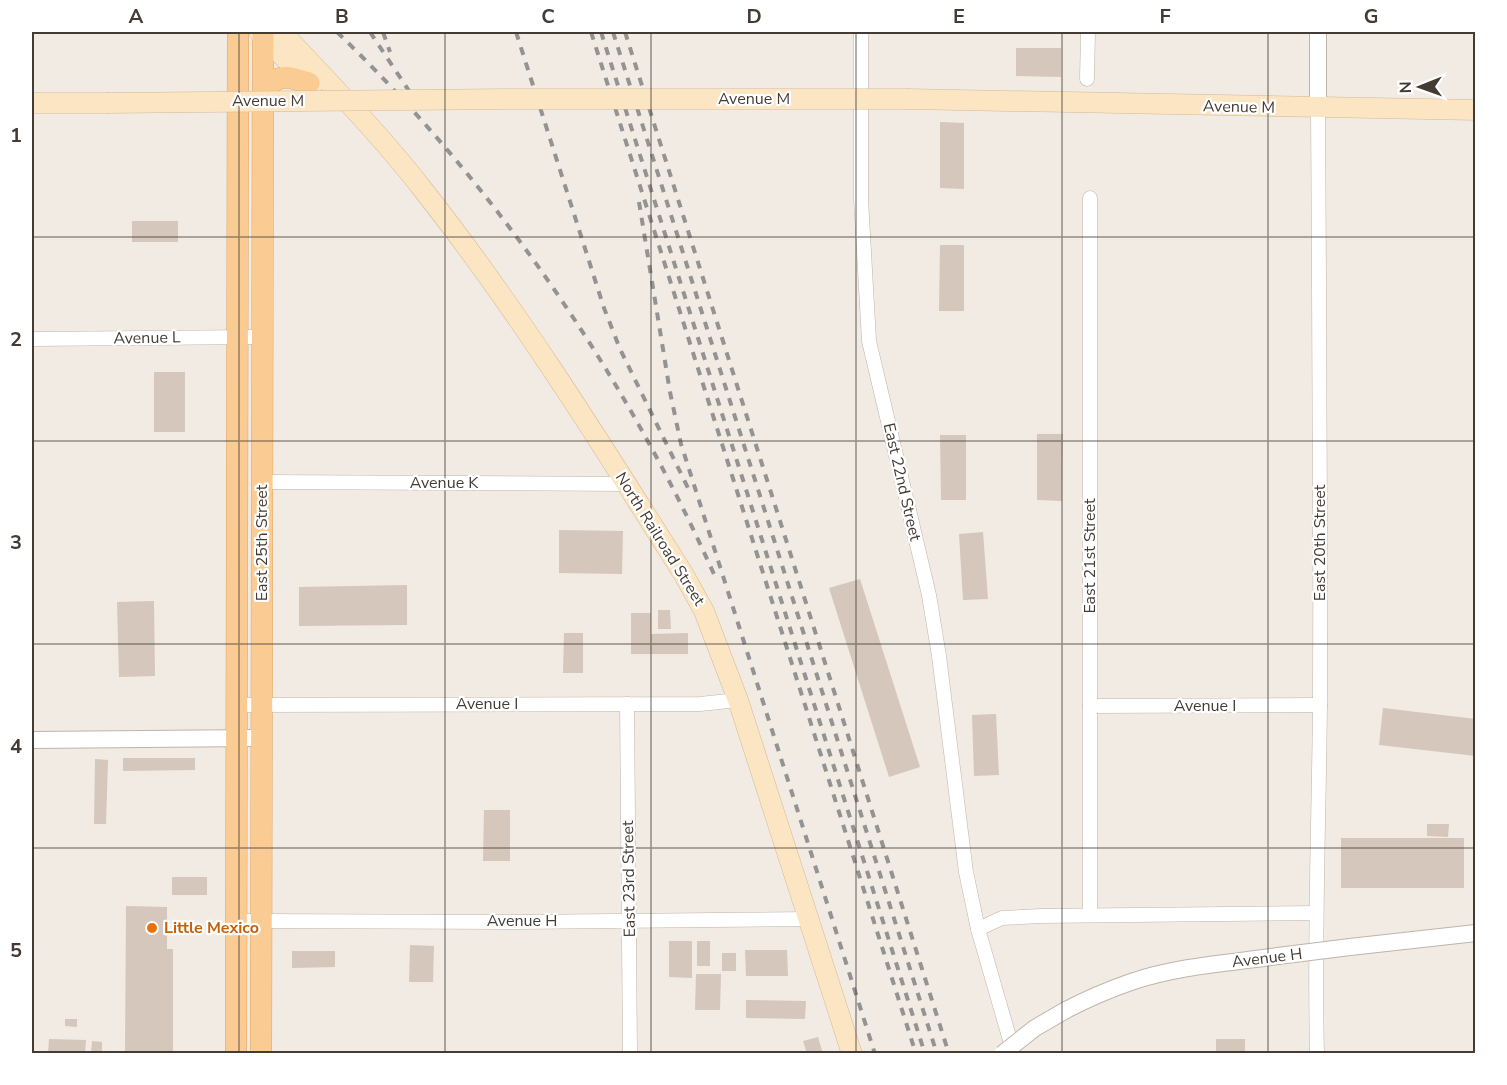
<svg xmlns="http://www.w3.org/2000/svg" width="1507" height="1085" font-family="'Nunito Sans',sans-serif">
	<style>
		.building { fill: #d5c7bc }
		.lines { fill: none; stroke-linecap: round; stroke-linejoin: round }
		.minor-casing { stroke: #bfb4aa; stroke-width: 15 }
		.tertiary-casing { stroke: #bfb4aa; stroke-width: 18 }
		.secondary-casing { stroke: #d3b997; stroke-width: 21 }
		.primary-casing { stroke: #dfa664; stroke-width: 22 }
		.minor { stroke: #fff; stroke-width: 14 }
		.tertiary { stroke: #fff; stroke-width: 16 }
		.secondary { stroke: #fce5c2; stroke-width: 20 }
		.primary { stroke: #facc93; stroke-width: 21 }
		.rail { stroke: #939393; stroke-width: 4; stroke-dasharray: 8 8; stroke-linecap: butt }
		.tertiary-bridge-casing { stroke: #bfb4aa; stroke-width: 18; stroke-linecap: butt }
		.secondary-bridge-casing { stroke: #d3b997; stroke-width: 21; stroke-linecap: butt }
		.tertiary-bridge { stroke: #fff; stroke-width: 16 }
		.secondary-bridge { stroke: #fce5c2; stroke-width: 20 }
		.grid { fill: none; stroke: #433b34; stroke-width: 1.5; stroke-opacity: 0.55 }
		.food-dot { fill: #e8710a; stroke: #fff; stroke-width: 2 }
		.labels { text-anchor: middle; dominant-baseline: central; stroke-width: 4.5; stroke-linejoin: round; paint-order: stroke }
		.street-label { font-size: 16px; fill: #433b34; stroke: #fff }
		.food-label { font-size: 16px; font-weight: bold; fill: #c56008; stroke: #fff; text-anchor: start }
		.neatline { fill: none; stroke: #433b34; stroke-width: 2 }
		.grid-label { font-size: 20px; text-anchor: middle; font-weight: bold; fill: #433b34 }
	</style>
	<rect width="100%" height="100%" fill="#f1ebe4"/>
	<g class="building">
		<path d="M1016,48H1061V77L1016,76Z"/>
		<path d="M940,122L964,123V189L940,188Z"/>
		<rect x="132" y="221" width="46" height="21"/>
		<path d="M940,245H964V311H939Z"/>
		<rect x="154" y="372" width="31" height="60"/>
		<path d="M1037,434H1063L1062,501L1037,500Z"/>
		<path d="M940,435H966V500H941Z"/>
		<path d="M559,530L623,531L622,574L559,573Z"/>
		<path d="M983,532L988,599L963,600L959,534Z"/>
		<path d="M860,579L920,767L889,777L829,588Z"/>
		<path d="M407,585V625L299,626V587Z"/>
		<path d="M154,601L155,676L119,677L117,602Z"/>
		<path d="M658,610H670L671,629H658Z"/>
		<path d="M631,613H651V634L688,633V654H631Z"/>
		<path d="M564,633H583V673H563Z"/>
		<path d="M1383,708L1476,719V756L1379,745Z"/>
		<path d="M996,714L999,775L974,776L972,715Z"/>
		<path d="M123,758H195V770L123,771Z"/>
		<path d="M95,759L108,760L106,824H94Z"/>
		<path d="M484,810H510V861H483Z"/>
		<path d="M1427,824H1449L1448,837L1427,836Z"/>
		<rect x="1341" y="838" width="123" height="50"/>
		<rect x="172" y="877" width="35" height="18"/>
		<path d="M126,906L167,907V949H173V1054H125Z"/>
		<path d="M669,941H692V978L669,977Z"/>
		<rect x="697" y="941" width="13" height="25"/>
		<path d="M410,945L434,946L433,982H409Z"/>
		<path d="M745,950H787L788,976H746Z"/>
		<path d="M292,951H335V967L292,968Z"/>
		<rect x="722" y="953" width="14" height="18"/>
		<path d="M696,974H721L720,1010H695Z"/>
		<path d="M746,1000L806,1001L805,1019L746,1018Z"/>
		<path d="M65,1019H77V1027L65,1026Z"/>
		<path d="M818,1037L823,1054H807L803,1041Z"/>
		<path d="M49,1039L86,1040L85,1054H48Z"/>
		<rect x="1216" y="1039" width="29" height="15"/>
		<path d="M92,1041L102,1042V1054H91Z"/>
	</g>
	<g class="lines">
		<defs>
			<g id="minor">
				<path d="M861,32V199L869,341L929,595L939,656L966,872L978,929L1014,1054"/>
				<path d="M1087,79L1088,32"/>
				<path d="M32,339L263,337"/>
				<path d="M262,482L626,484"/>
				<path d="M627,704L630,1054"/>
				<path d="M236,705L700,704L738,700"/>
				<path d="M1090,706L1320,705"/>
				<path d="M1090,915V198"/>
				<path d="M235,921L515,922L808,919"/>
				<path d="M978,929L1002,918L1041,916L1315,913"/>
				<path d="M1317,1054C1314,936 1319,819 1320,702C1321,504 1319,306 1318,108"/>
			</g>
			<g id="tertiary">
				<path d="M1318,108V32"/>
				<path d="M32,740L261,738"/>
				<path d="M1350,947L1476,933"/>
				<path d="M1066,1010C1087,999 1108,990 1131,982C1178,966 1229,963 1278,956"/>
			</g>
			<g id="secondary">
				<path d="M259,32L312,86"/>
				<path d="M282,32C330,84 381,135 424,191C520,313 602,445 684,575L704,611L738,700L852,1054"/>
				<path d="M908,99L1476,110"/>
				<path d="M32,103H107"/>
			</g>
			<g id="primary">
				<path d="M263,95C275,72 287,76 309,83"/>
				<path d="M236,1054L238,32"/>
				<path d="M261,1054L263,32"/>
			</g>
		</defs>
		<use href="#minor" class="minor-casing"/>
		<use href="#tertiary" class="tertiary-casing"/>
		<use href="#secondary" class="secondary-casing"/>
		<use href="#primary" class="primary-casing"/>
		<use href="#minor" class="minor"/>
		<use href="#tertiary" class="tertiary"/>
		<use href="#secondary" class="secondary"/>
		<use href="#primary" class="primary"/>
		<g class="rail">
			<path d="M337,32C497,187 627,377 717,581"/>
			<path d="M370,32L423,112"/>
			<path d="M383,32L390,52"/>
			<path d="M516,32L604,308L620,349L688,488"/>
			<path d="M591,32L916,1054"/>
			<path d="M601,32L925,1054"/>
			<path d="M613,32L937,1054"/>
			<path d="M625,32L949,1054"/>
			<path d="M639,202L670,392L681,444L875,1054"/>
		</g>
		<defs>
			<g id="tertiary-bridge">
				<path d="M1278,956L1350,947"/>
				<path d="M1002,1054L1035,1028L1066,1010"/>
			</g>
			<path id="secondary-bridge" d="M107,103L508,99H908"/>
		</defs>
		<use href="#tertiary-bridge" class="tertiary-bridge-casing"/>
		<use href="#secondary-bridge" class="secondary-bridge-casing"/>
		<use href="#tertiary-bridge" class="tertiary-bridge"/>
		<use href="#secondary-bridge" class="secondary-bridge"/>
	</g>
	<path class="grid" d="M239,32V1054M445,32V1054M651,32V1054M856,32V1054M1062,32V1054M1268,32V1054M32,237H1476M32,441H1476M32,644H1476M32,848H1476"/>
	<circle class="food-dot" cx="152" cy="928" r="6"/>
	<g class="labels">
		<g class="street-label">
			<text x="754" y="99">Avenue M</text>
			<text x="268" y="101">Avenue M</text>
			<text transform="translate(1239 107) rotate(1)">Avenue M</text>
			<text transform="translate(147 338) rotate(-1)">Avenue L</text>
			<text transform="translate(902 482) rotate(77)">East 22nd Street</text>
			<text x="444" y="483">Avenue K</text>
			<text transform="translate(660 539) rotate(58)">North Railroad Street</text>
			<text transform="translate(262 543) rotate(-90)">East 25th Street</text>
			<text transform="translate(1320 543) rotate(-90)">East 20th Street</text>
			<text transform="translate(1090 556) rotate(-90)">East 21st Street</text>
			<text x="487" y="704">Avenue I</text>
			<text x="1205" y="706">Avenue I</text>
			<text transform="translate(629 879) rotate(-91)">East 23rd Street</text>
			<text x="522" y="921">Avenue H</text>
			<text transform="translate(1267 958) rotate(-7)">Avenue H</text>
		</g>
		<g class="food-label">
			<text x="164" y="928">Little Mexico</text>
		</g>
	</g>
	<rect width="1507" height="1085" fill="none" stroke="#ffffff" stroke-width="66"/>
	<g transform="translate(1420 87) rotate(269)" stroke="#ffffff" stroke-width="4.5" paint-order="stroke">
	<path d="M0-4.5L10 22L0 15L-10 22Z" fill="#433b34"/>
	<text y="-9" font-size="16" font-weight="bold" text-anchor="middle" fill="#433b34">N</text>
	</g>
	<rect x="33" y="33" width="1441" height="1019" class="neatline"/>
	<g class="grid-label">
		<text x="136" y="23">A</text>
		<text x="342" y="23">B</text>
		<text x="548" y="23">C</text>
		<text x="754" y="23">D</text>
		<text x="959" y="23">E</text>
		<text x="1165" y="23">F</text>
		<text x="1371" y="23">G</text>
		<text x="16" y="142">1</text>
		<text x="16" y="346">2</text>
		<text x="16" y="549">3</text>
		<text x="16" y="753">4</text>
		<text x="16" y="957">5</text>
	</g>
</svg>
